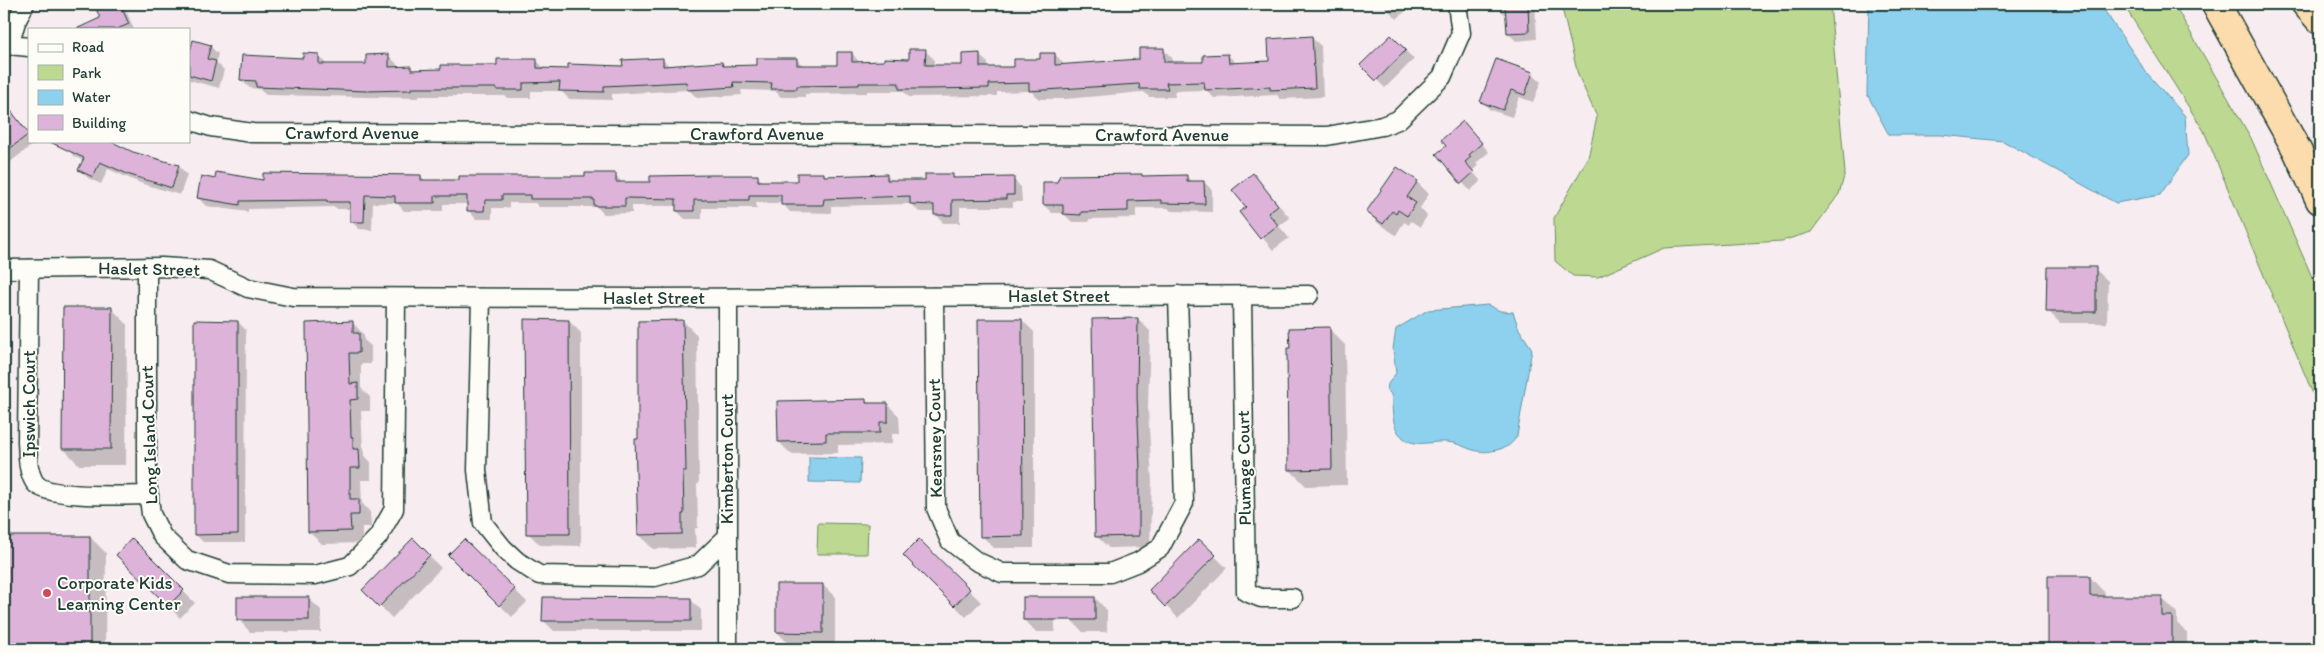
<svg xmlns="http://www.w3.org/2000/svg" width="2324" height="653" font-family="Itim,sans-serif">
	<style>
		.green { fill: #bdd890; stroke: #6e8a62 }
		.water { fill: #8ed1ef; stroke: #6296a4 }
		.shadow { fill: #0003 }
		.building { fill: #deb3d9; stroke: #1f3d34 }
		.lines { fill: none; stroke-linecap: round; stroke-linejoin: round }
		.minor-casing { stroke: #1f3d34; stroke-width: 21 }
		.motorway-casing { stroke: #1f3d34; stroke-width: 31 }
		.minor { stroke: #fdfcf7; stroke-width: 18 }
		.motorway { stroke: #fcdcac; stroke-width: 28 }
		.poi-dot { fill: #d1495b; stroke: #fdfcf7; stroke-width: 2 }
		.labels { text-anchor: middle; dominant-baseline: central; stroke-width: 4; stroke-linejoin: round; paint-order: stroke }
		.street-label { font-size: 18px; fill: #1f3d34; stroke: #fdfcf7 }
		.poi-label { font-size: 18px; fill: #1f3d34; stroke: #fdfcf7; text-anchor: start }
	</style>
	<rect width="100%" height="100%" fill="#f7edf1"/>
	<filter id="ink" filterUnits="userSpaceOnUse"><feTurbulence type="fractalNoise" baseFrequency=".02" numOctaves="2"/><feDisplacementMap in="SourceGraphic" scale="10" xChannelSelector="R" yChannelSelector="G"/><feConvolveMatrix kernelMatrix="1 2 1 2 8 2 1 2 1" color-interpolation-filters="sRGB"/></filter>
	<g filter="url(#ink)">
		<g class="green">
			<path d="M1561,4H1830L1845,173L1839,194L1811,232L1782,241L1664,248L1598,277L1573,276L1555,261L1554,218L1588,158L1597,117L1578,75Z"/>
			<path d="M2123,4H2174L2251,138L2320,295V411L2204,131Z"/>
			<path d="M818,523L868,524L867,554H817Z"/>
		</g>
		<g class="water">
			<path d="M1869,4H2100L2146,72L2185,116L2188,155L2160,195L2116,203L2003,141L1941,135H1889L1867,94Z"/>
			<path d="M1488,305L1500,311L1513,312L1519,329L1532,349L1517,436C1511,445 1509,446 1500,449C1472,458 1466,442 1444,442C1428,441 1411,450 1398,432C1391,421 1393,406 1391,394L1387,390L1388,384L1396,373L1393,349L1396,329L1428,310Z"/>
			<path d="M809,457L861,458L860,483L809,482Z"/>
		</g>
		<g class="shadow">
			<path d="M95,4H123L134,29H101L102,18Z"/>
			<path d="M1382,4H1413L1397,19Z"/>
			<path d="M1501,4H1535L1537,39L1516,41L1508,33L1507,17L1501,11Z"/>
			<path d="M1391,37L1414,59L1385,88L1362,65Z"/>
			<path d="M1312,38L1321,46L1323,97L1280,99L1277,95L1214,98L1206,90L1174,91L1175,97H1149L1144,92L1065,99H1039L1031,91L997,92V96L909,97L903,91H867V93L805,94V97H781L775,91L741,90L742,95L697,98L689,90L612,94V100L569,99L561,91H531V98H507L505,96H419V98L266,95L259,89L250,88L241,80L318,55L327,65L367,66L389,56L397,64V68H411L414,71L498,66L536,60L545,69L569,70L624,67L662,59L669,66L722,63L726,67L758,66L796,59L804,66H839L852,53L860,63L910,60L925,51L934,59V66H964L979,55L988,63V69L1015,68L1055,54L1063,63V66L1140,60L1163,49L1172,58V63H1205L1228,55L1237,64L1270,62Z"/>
			<path d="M210,46L218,54L216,62L224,70L219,88L189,80V50Z"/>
			<path d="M1532,73L1541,82L1533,102L1519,97L1512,117L1490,110L1482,101Z"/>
			<path d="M10,112L29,133V141L36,142L9,163L4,158V118Z"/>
			<path d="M1471,131L1489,152L1476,163L1478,166L1472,171L1481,181L1470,191L1438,154Z"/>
			<path d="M67,149L132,153L179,166L187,175L180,195L140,183L108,169L101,184L88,178L80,170L84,161L75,157Z"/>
			<path d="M615,174L623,184L757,176L763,182H798L824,174L826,177L886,175L892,181L926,182L952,175L956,179H1013L1021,187L1022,202H1013V207H960V223H943L935,212H919L911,204L831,206V213L790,212L782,203H756L757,208H702V219H685L677,211V206H632V213L604,214L597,207H539L535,203H509V208H492V219H476L468,210V204H443V211H404L397,203H373L372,230L359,229L351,221V209H337L335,207L248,209V212L206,206L198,198L216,180L264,182L421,176L426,182L586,178Z"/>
			<path d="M1142,175L1144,177L1186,176L1192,182H1204L1212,190V212L1171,211L1168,208H1136V218L1089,219V222H1072L1063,213H1052L1044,205Z"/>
			<path d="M1253,175L1290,218L1279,226L1289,238L1273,250L1241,213L1247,207Z"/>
			<path d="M1417,182L1429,194L1420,208L1427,216L1420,227L1411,221L1409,225L1404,222L1396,235L1379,224L1367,212Z"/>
			<path d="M2095,269L2108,281L2107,323H2060L2048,311Z"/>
			<path d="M111,308L127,324L126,465H79L64,449Z"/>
			<path d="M1138,319L1150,331L1148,409L1152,481L1150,547L1109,548L1096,536Z"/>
			<path d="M1022,320L1034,332V548H994L982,536Z"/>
			<path d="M569,321L581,333V546L540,545L528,533Z"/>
			<path d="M683,321L697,335L699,484H697L698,528H695L696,548L653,549L639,535L640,440Z"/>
			<path d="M238,322L246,330L245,542H203L195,534Z"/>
			<path d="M352,322L364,335V340L371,346V364H361V388L370,397V411H361L363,448L365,456L371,462V480H361L362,503L370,512L371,527H362V543L322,544L309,532Z"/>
			<path d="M1329,329L1345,345L1347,485L1306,486L1290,470Z"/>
			<path d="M4,381L5,509H4Z"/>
			<path d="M865,400L870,404H887L899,416L900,434H892V444L838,445V453L791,454L779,442Z"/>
			<path d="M4,537H90L106,553L105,649H4Z"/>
			<path d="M132,540L195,603L180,618L118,555Z"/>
			<path d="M413,540L441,568L392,618L364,590Z"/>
			<path d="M464,540L527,602L512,617L449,555Z"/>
			<path d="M919,541L981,602L966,617L905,555Z"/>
			<path d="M1199,541L1227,568L1178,618L1150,590Z"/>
			<path d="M2049,577H2090L2105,593V597H2161L2177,613V623L2187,633V649H2049Z"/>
			<path d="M823,585L835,597V644H789L777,632Z"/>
			<path d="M308,598L321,610V632H250L238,619Z"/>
			<path d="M1095,598L1107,610V632H1083L1071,620Z"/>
			<path d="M690,599L701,610V631H554L544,621Z"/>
			<path d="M1055,611V632H1036L1024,620Z"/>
		</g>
		<g class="building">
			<path d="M94,4H120L129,24L117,29H76L100,18Z"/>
			<path d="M1505,4H1528L1529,32L1507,33Z"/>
			<path d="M1391,35L1406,50L1376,81L1360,65Z"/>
			<path d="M1312,36L1315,88L1270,90V87L1205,90L1204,82L1166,83L1168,89H1140L1139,84L1029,91V83L989,84V88L925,89H899V83H859V85L797,86V89H771L772,83L733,82L734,87L687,90L686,82L604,86V92L559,91L560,82L523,83V90H497V88H411V90L366,91L256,87V81L240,80L242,55L303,58V53L319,54V64H366V55L389,54V67L411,66V70L441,69V65H497V59H537V68L568,69V64L623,66L622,60L663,58V66L722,62L723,66L757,65V58H797V65H837V52H852V62L884,61V58L909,59V49H926L925,65H962V54L980,53V67H1014V59H1040V53H1055V65L1139,59V48H1164V62H1203V55L1228,54L1229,63L1269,61L1268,39Z"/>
			<path d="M193,40L211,45L207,59L216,61L211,81L189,75V55Z"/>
			<path d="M1496,59L1533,72L1525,95L1511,90L1503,110L1480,102Z"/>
			<path d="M4,102L29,134L4,153Z"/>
			<path d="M1463,121L1482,143L1469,155L1471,157L1465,162L1474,172L1461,184L1436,154L1446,146L1441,140Z"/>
			<path d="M48,141H110L133,152L179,165L172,188L130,175L100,162L93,177L78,170L84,158Z"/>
			<path d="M1397,167L1418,181L1407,197L1416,203L1407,216L1398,210L1396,214L1392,211L1383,224L1366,212Z"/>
			<path d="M216,172L263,180V173L421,175V180H459V176H585V173H616V182H650V176L712,175H758V181H797V173H824V176L887,174V180H925V174H953V178L1014,177V195H1006V199L952,200V215H934V205L910,204V196L824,199L823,205H781V195H749V200H694V211H676V199L625,198V206H594V199H530V195H502V200H485L484,211H467V196H435V203H395V196L365,195L364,222H350V202H327V200L240,201V205L197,198L201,176L215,179Z"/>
			<path d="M1253,173L1278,205L1268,213L1278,225L1260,239L1239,212L1246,207L1232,190Z"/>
			<path d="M1142,174V176L1187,175V181H1204L1205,204L1161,203V200L1128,201V211L1081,212V215L1063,214V205H1043V182H1057L1060,175Z"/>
			<path d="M2047,267H2096V312H2046Z"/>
			<path d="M63,307H112L111,449H62Z"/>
			<path d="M1138,318L1137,396L1140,469H1139V536L1095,537L1092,319Z"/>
			<path d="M524,319L569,320L570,534H526Z"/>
			<path d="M978,319H1022L1023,536L980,537Z"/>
			<path d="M194,320L238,321V534L194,535Z"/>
			<path d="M683,320L686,471H683L684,514H682V534L638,535L635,439H638V321Z"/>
			<path d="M353,321V333H359V353H349L350,384L358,383V399L350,400L351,437H353V449H359L360,468H350V499H359V515H350L351,531L308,532L306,323Z"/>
			<path d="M1330,327L1332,469L1288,470L1287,348H1290L1289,328Z"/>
			<path d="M866,399V403H888V422H880V433H826V441L778,442L777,401Z"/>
			<rect x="4" y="536" width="86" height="113"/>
			<path d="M132,538L184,590L168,606L116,555Z"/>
			<path d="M413,538L430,555L379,607L362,590Z"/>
			<path d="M464,539L515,589L499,606L448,555Z"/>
			<path d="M919,539L970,589L954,606L903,555Z"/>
			<path d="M1199,539L1216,555L1165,607L1149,590Z"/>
			<path d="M2048,576H2090V596H2162V616H2172V649H2048Z"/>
			<path d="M776,584H823V633L776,632Z"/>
			<rect x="237" y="597" width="72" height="23"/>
			<path d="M543,597L691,598V621H542Z"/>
			<rect x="1023" y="597" width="72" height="23"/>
		</g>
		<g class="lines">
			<defs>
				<g id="minor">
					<path d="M9,45L16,22L25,4"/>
					<path d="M4,48L9,45L29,47"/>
					<path d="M189,120L211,127L252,133L1327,136L1382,126L1398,120L1442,77L1461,33L1457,4"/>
					<path d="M147,267V482L151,514L162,536L187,560L229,574L315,575L350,566L378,537L394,509L396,298"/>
					<path d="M4,269L162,267L209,270L248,288L293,297L647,298L1309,295"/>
					<path d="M29,269L27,441C28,454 27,471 35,483C47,499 127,495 149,495"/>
					<path d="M1242,295L1246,592L1261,598H1293"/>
					<path d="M934,297L936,508L950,541L976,561L1002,573H1110L1138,562L1160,548L1184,503L1178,295"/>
					<path d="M481,298L477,470L483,523L503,548L517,561L539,575L655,577L698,565L727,537"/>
					<path d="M728,298V649"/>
				</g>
				<g id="motorway">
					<path d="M2216,4L2297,150L2320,200"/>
					<path d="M2306,4L2320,20"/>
				</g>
			</defs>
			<use href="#minor" class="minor-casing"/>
			<use href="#motorway" class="motorway-casing"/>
			<use href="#minor" class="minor"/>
			<use href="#motorway" class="motorway"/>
		</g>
	</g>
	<circle class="poi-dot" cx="47" cy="593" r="5"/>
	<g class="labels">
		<g class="street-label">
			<text x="352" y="133">Crawford Avenue</text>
			<text x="757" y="134">Crawford Avenue</text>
			<text x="1162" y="135">Crawford Avenue</text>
			<text transform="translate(149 269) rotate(1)">Haslet Street</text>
			<text x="1059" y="296">Haslet Street</text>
			<text x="654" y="298">Haslet Street</text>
			<text transform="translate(29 404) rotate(-90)">Ipswich Court</text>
			<text transform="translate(149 435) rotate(-92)">Long Island Court</text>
			<text transform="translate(935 438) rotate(-91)">Kearsney Court</text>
			<text transform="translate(727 459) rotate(-90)">Kimberton Court</text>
			<text transform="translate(1244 468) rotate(-91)">Plumage Court</text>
		</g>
		<g class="poi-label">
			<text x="57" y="583">Corporate Kids<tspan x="57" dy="21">Learning Center</tspan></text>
		</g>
	</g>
	<rect width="2324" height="653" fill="none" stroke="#fdfcf7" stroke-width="20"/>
	<rect x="10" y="10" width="2304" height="633" fill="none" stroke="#1f3d34" stroke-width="2" filter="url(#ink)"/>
	<rect x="28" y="28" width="162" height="115" fill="#fdfcf7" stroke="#a4b0a9"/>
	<rect x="38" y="44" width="25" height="8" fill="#fdfcf7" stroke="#a4b0a9"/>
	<text x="72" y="52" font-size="15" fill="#1f3d34">Road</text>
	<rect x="38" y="65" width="25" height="15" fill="#bdd890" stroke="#a4b0a9"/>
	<text x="72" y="78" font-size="15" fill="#1f3d34">Park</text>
	<rect x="38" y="90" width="25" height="15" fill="#8ed1ef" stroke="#a4b0a9"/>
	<text x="72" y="102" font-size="15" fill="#1f3d34">Water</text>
	<rect x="38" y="115" width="25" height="15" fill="#deb3d9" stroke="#a4b0a9"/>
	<text x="72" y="128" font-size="15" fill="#1f3d34">Building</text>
</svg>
